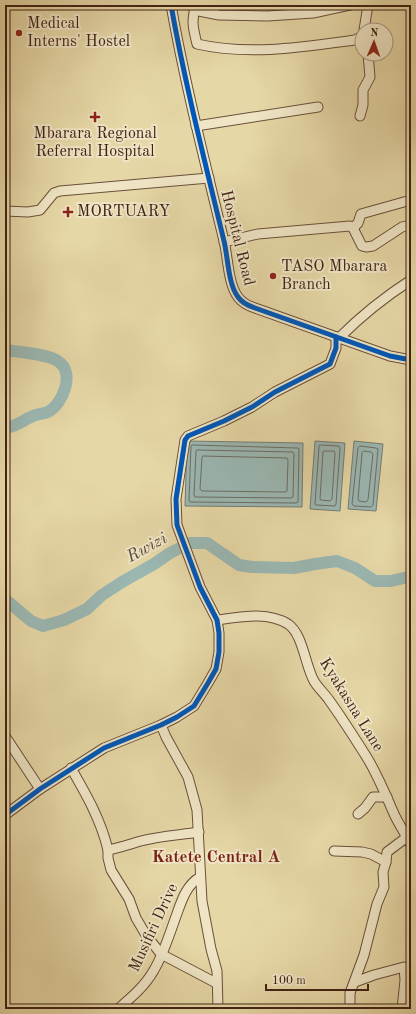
<svg xmlns="http://www.w3.org/2000/svg" width="416" height="1014" font-family="'Old Standard TT',serif">
	<style>
		.water { fill: #9ab7b2; stroke: #767b74 }
		.lines { fill: none; stroke-linecap: round; stroke-linejoin: round }
		.shore { stroke: #6e6c64; stroke-width: 1 }
		.river { stroke: #9ab7b2; stroke-width: 12 }
		.minor-casing { stroke: #6a4f3a; stroke-width: 11 }
		.minor { stroke: #efe5c5; stroke-width: 9 }
		.cycleway-casing { stroke: #efe5c5; stroke-width: 8 }
		.cycleway { stroke: #0057b8; stroke-width: 5 }
		.poi-dot { fill: #8f2418; stroke: #efe5c5; stroke-width: 1.5 }
		.labels { text-anchor: middle; dominant-baseline: central; stroke-width: 4; stroke-linejoin: round; paint-order: stroke }
		.poi-label { font-size: 16px; fill: #412216; stroke: #efe5c5; text-anchor: start }
		.street-label { font-size: 16px; fill: #412216; stroke: #efe5c5 }
		.water-label { font-size: 17px; font-style: italic; fill: #57473d; stroke: #efe5c5 }
		.neighbourhood-label { font-size: 17px; font-weight: bold; fill: #7a1f14; stroke: #efe5c5 }
	</style>
	<rect width="100%" height="100%" fill="#e6d7a6"/>
	<filter id="stains"><feTurbulence type="fractalNoise" baseFrequency=".005" numOctaves="4"/><feColorMatrix values="0 0 0 0 .2 0 0 0 0 .09 0 0 0 0 .02 0 0 0 .5 -.17"/></filter>
	<radialGradient id="worn" r=".72"><stop offset=".6" stop-color="#630" stop-opacity="0"/><stop offset="1" stop-color="#630" stop-opacity=".3"/></radialGradient>
	<g class="water">
		<path d="M187,441L303,443L302,507L185,506Z"/>
		<path d="M315,441L345,443L340,511L310,509Z"/>
		<path d="M354,441L383,444L376,511L348,509Z"/>
	</g>
	<g class="lines">
		<g class="shore">
			<path d="M192,445L298,448L299,449L298,502L296,503L190,502L189,500L191,447Z"/>
			<path d="M320,445L339,446L340,448L336,504L335,506L316,505L315,504L319,447Z"/>
			<path d="M360,446L376,448L378,449L373,505L371,507L354,506L352,504L358,448Z"/>
			<path d="M197,450L293,452L294,454L293,497L291,498L195,497L194,495L196,452Z"/>
			<path d="M325,451H334L335,453L332,499L330,501L321,500L320,499L323,452Z"/>
			<path d="M364,451L371,452L373,454L368,500L366,502L359,501L358,499L362,453Z"/>
			<path d="M203,456L287,458L288,460L287,491L285,492L202,491L200,489L202,458Z"/>
		</g>
		<g class="river">
			<path d="M5,350C18,352 50,354 59,362C75,373 63,404 48,412C43,414 37,414 33,416C21,421 19,426 5,428"/>
			<path d="M5,599L31,621L43,626L64,620L87,609L102,595L122,582L154,564L170,553L190,543H207L239,565L252,567L294,568L315,564L337,561L355,568L375,581H391L408,577L411,576"/>
		</g>
		<defs>
			<g id="minor">
				<path d="M171,5C185,84 205,162 224,241C228,257 228,284 238,297C242,303 249,306 255,308L390,356L411,360"/>
				<path d="M196,5C191,21 193,28 197,44C249,56 303,47 355,40L362,36"/>
				<path d="M194,10L219,15L268,16L313,13L350,5"/>
				<path d="M364,30L368,5"/>
				<path d="M360,116L363,105V90L370,77L368,54"/>
				<path d="M196,126L318,107"/>
				<path d="M5,211L28,212L40,210L54,193L60,191L209,178"/>
				<path d="M353,228L358,223L361,214L411,200"/>
				<path d="M224,242L258,234L350,226L353,228L362,246L366,247L373,246L402,227L411,225"/>
				<path d="M339,338C363,314 383,298 411,280"/>
				<path d="M217,620C240,617 267,611 288,624C303,634 305,665 314,681C318,688 325,694 329,700C342,718 354,737 366,756C378,775 386,796 395,816C400,826 406,835 411,845"/>
				<path d="M161,725L166,737L188,777L197,810L202,901L211,949L217,971L218,1009"/>
				<path d="M5,736L40,789"/>
				<path d="M71,768C86,794 101,820 108,850C119,848 130,844 141,841C160,836 180,835 199,832"/>
				<path d="M358,814L365,808L373,797H387"/>
				<path d="M5,815L40,789L104,748L161,725L177,717L194,706L208,683L216,669L219,652V633L217,620L200,587L177,525L176,499L185,440L188,436L224,421L252,407L275,392L330,364L336,348V337"/>
				<path d="M108,850V858L111,870L129,899L136,918L146,935L161,954L216,983"/>
				<path d="M334,851L362,852L371,854L386,862"/>
				<path d="M355,982L374,975L404,967L405,980L402,1009"/>
				<path d="M118,1009C132,997 145,986 154,970C163,955 169,936 175,919C181,903 185,886 200,877"/>
				<path d="M350,1009V993L364,955L377,904L384,887L383,872L386,862L387,852L407,837"/>
			</g>
		</defs>
		<use href="#minor" class="minor-casing"/>
		<use href="#minor" class="minor"/>
		<defs>
			<g id="cycleway">
				<path d="M171,5C185,84 205,162 224,241C228,257 228,284 238,297C242,303 249,306 255,308L390,356L411,360"/>
				<path d="M5,815L40,789L104,748L161,725L177,717L194,706L208,683L216,669L219,652V633L217,620L200,587L177,525L176,499L185,440L188,436L224,421L252,407L275,392L330,364L336,348V337"/>
			</g>
		</defs>
		<use href="#cycleway" class="cycleway-casing"/>
		<use href="#cycleway" class="cycleway"/>
	</g>
	<g class="poi-dot">
		<circle cx="19" cy="33" r="4"/>
		<path d="M93 111h4v4h4v4h-4v4h-4v-4h-4v-4h4z"/>
		<path d="M66 206h4v4h4v4h-4v4h-4v-4h-4v-4h4z"/>
		<circle cx="273" cy="276" r="4"/>
	</g>
	<g class="labels">
		<g class="poi-label">
			<text x="27" y="24">Medical<tspan x="27" dy="18">Interns' Hostel</tspan></text>
			<text x="95" y="134" text-anchor="middle">Mbarara Regional<tspan x="95" dy="18">Referral Hospital</tspan></text>
			<text x="77" y="212">MORTUARY</text>
			<text x="281" y="267">TASO Mbarara<tspan x="281" dy="18">Branch</tspan></text>
		</g>
		<g class="street-label">
			<text transform="translate(237 238) rotate(76)">Hospital Road</text>
			<text transform="translate(351 705) rotate(58)">Kyakasna Lane</text>
			<text transform="translate(154 928) rotate(-65)">Musifiri Drive</text>
		</g>
		<g class="water-label">
			<text transform="translate(147 548) rotate(-29)">Rwizi</text>
		</g>
		<g class="neighbourhood-label">
			<text x="216" y="857">Katete Central A</text>
		</g>
	</g>
	<rect width="416" height="1014" fill="none" stroke="#e6d7a6" stroke-width="20"/>
	<rect x="6" y="6" width="404" height="1002" fill="none" stroke="#412216" stroke-width="2"/>
	<rect x="10" y="10" width="396" height="994" fill="none" stroke="#412216"/>
	<g transform="translate(374 42) rotate(2)"><circle r="19" fill="#efe5c5" stroke="#a9977f"/>
	<path d="M0-3L7 15L0 10L-7 15Z" fill="#8f2418"/>
	<text y="-6" font-size="11" font-weight="bold" text-anchor="middle" fill="#412216">N</text>
	</g>
	<path d="M266 984v6h102v-6" fill="none" stroke="#412216" stroke-width="2"/>
	<text x="272" y="984" font-size="12" fill="#412216" stroke="#efe5c5" stroke-width="3" paint-order="stroke">100 m</text>
	<rect width="100%" height="100%" filter="url(#stains)"/>
	<rect width="100%" height="100%" fill="url(#worn)"/>
</svg>
